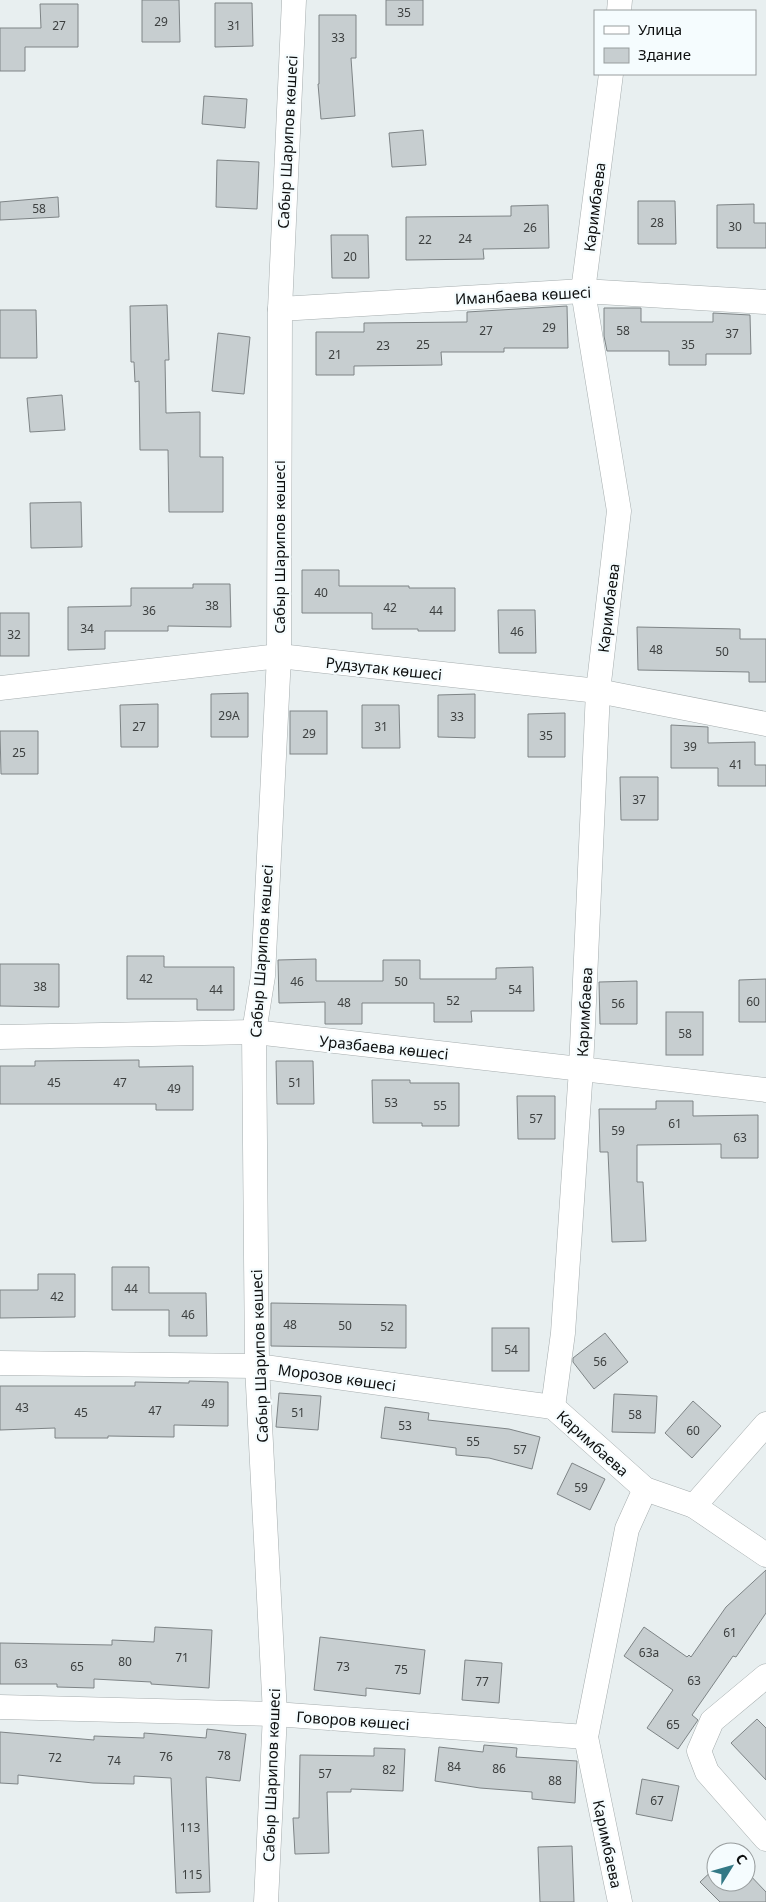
<svg xmlns="http://www.w3.org/2000/svg" width="766" height="1902" font-family="'Noto Sans',sans-serif">
	<style>
		.building { fill: #c7ced0; stroke: #7e8486 }
		.lines { fill: none; stroke-linecap: round; stroke-linejoin: round }
		.minor-casing { stroke: #a6adae; stroke-width: 25 }
		.minor { stroke: #fff; stroke-width: 24 }
		.labels { text-anchor: middle; dominant-baseline: central; stroke-width: 4.5; stroke-linejoin: round; paint-order: stroke }
		.number-label { font-size: 12px; fill: #3c3f3f }
		.street-label { font-size: 15px; fill: #0d0f0f; stroke: #f5fcfe }
	</style>
	<rect width="100%" height="100%" fill="#e8eff0"/>
	<g class="building">
		<path d="M142,0H179L180,42H142Z"/>
		<rect x="386" y="0" width="37" height="25"/>
		<path d="M215,3H252L253,46L215,47Z"/>
		<path d="M40,4H78V47H25V71H0V28H41Z"/>
		<path d="M319,15H356V58H351L355,116L321,119L318,84H319Z"/>
		<path d="M204,96L247,99L245,128L202,124Z"/>
		<path d="M423,130L426,165L392,167L389,133Z"/>
		<path d="M217,160L259,162L257,209L216,207Z"/>
		<path d="M58,197L59,217L0,220V202Z"/>
		<path d="M638,201H675L676,244H638Z"/>
		<path d="M754,204V223H766V248H717V205Z"/>
		<path d="M548,205L549,248L483,249L484,259L406,260V217L511,216V206Z"/>
		<path d="M331,235H368L369,278H332Z"/>
		<path d="M167,305L169,360H165L166,413L200,412V457H223V512H169L168,450H140L139,381L135,382L134,362H131L130,306Z"/>
		<path d="M567,306L568,348H504V352H441L442,365L354,366V375H316V332H364V323L467,322V312Z"/>
		<path d="M604,308H641V322H713V313L750,315L751,354H706V365H669V351H607L604,336Z"/>
		<path d="M0,310H36L37,358H0Z"/>
		<path d="M218,333L250,337L244,394L212,391Z"/>
		<path d="M62,395L65,430L30,432L27,398Z"/>
		<path d="M81,502L82,547L31,548L30,503Z"/>
		<path d="M302,570H339V586H409V588H455V631H418V629H372V613H302Z"/>
		<path d="M193,584H230L231,627L168,626V631H105V649L68,650V607L131,606V588H193Z"/>
		<path d="M498,610H535L536,653H499Z"/>
		<rect x="0" y="613" width="29" height="43"/>
		<path d="M637,627L740,629V639H766V682H749V672L638,670Z"/>
		<path d="M248,693V737H211V694Z"/>
		<path d="M475,694V738L438,737V695Z"/>
		<path d="M158,704V747H121L120,705Z"/>
		<path d="M362,705H399L400,748H362Z"/>
		<rect x="290" y="711" width="37" height="43"/>
		<path d="M565,713V757H528V714Z"/>
		<path d="M671,725L708,727V743L755,742V765H766V786H718V768H671Z"/>
		<path d="M0,731H38V774H1Z"/>
		<path d="M620,777H658V820H621Z"/>
		<path d="M127,956H164V967H234V1010H197V999H127Z"/>
		<path d="M316,959V981H383V960H420V979H496V968L533,967L534,1011H471L472,1022H434V1003H362V1024H325V1002L279,1003L278,960Z"/>
		<path d="M0,964H59V1007L0,1006Z"/>
		<path d="M766,979V1022H739V980Z"/>
		<path d="M637,981V1024H600L599,982Z"/>
		<rect x="666" y="1012" width="37" height="43"/>
		<path d="M139,1060V1067L193,1066V1110H156V1104H0V1066H35V1061Z"/>
		<path d="M276,1061H313L314,1104H277Z"/>
		<path d="M372,1080H410V1083H459V1126H422V1123H373Z"/>
		<path d="M517,1096H555V1139H518Z"/>
		<path d="M656,1101H693V1116L758,1115V1158H721V1144L637,1145V1182H643L646,1241L612,1242L608,1152H600L599,1109H656Z"/>
		<path d="M112,1267H149V1293H206L207,1336H169V1310H112Z"/>
		<path d="M38,1274H75V1317L0,1318V1290H38Z"/>
		<path d="M271,1303L406,1305V1348L271,1346Z"/>
		<rect x="492" y="1328" width="37" height="43"/>
		<path d="M605,1333L628,1362L594,1389L573,1362V1358Z"/>
		<path d="M189,1381L228,1382V1426L174,1425V1437L108,1436V1438H55V1428L0,1430V1386H135V1382L189,1383Z"/>
		<path d="M279,1393L321,1396L318,1430L276,1427Z"/>
		<path d="M614,1394L657,1396L655,1433L612,1432Z"/>
		<path d="M693,1401L721,1426L692,1458L665,1433Z"/>
		<path d="M385,1407L429,1413L428,1420L509,1429L540,1437L532,1469L489,1458L456,1455V1448L381,1438Z"/>
		<path d="M572,1463L605,1479L590,1510L557,1494Z"/>
		<path d="M766,1570V1613L736,1657L733,1656L692,1715L698,1720L678,1749L647,1728L673,1690L624,1656L644,1627L687,1657L689,1655L691,1657L726,1607Z"/>
		<path d="M155,1627L212,1630L209,1688L151,1684V1682L94,1679V1688L57,1687V1684H0V1643L112,1645V1640L154,1642Z"/>
		<path d="M320,1637L425,1650L420,1694L366,1688V1696L314,1690Z"/>
		<path d="M465,1660L502,1663L499,1703L462,1700Z"/>
		<path d="M757,1719L766,1728V1780L731,1743Z"/>
		<path d="M207,1729L246,1734L240,1781L206,1777L210,1892L176,1893L171,1778L134,1776V1784L93,1783L18,1775V1784L0,1783V1732L94,1740V1736L144,1738V1733L206,1738Z"/>
		<path d="M484,1745L517,1748L516,1757L577,1761L575,1803L532,1799V1792L480,1788L435,1781L439,1747L483,1752Z"/>
		<path d="M374,1748L405,1749L403,1791L351,1789V1792H327L329,1853L295,1854L293,1818H299L300,1755L374,1756Z"/>
		<path d="M642,1779L679,1786L672,1821L636,1814Z"/>
		<path d="M572,1846L574,1902H540L538,1847Z"/>
		<path d="M716,1867V1882H746V1871L766,1892V1902H720L700,1882Z"/>
	</g>
	<g class="lines">
		<defs>
			<g id="minor">
				<path d="M619,11L620,0"/>
				<path d="M280,309L583,291L766,302"/>
				<path d="M0,688L279,656L598,691L766,724"/>
				<path d="M0,1037L254,1032L766,1090"/>
				<path d="M0,1363L257,1366L553,1407"/>
				<path d="M553,1407L563,1333L581,1069L598,691L619,511L583,291L611,74"/>
				<path d="M553,1407L645,1489L694,1506L766,1424"/>
				<path d="M694,1506L766,1555"/>
				<path d="M766,1676L712,1721L699,1751L707,1772L766,1839"/>
				<path d="M0,1707L275,1714L586,1737"/>
				<path d="M266,1902L275,1714L257,1366L254,1032L263,976L279,656L280,309L294,0"/>
				<path d="M620,1902L586,1737L627,1529L645,1489"/>
			</g>
		</defs>
		<use href="#minor" class="minor-casing"/>
		<use href="#minor" class="minor"/>
	</g>
	<g class="labels">
		<g class="number-label">
			<text x="404" y="12">35</text>
			<text x="161" y="21">29</text>
			<text x="59" y="25">27</text>
			<text x="234" y="25">31</text>
			<text x="338" y="37">33</text>
			<text x="39" y="208">58</text>
			<text x="657" y="222">28</text>
			<text x="735" y="226">30</text>
			<text x="530" y="227">26</text>
			<text x="465" y="238">24</text>
			<text x="425" y="239">22</text>
			<text x="350" y="256">20</text>
			<text x="549" y="327">29</text>
			<text x="486" y="330">27</text>
			<text x="623" y="330">58</text>
			<text x="732" y="333">37</text>
			<text x="423" y="344">25</text>
			<text x="688" y="344">35</text>
			<text x="383" y="345">23</text>
			<text x="335" y="354">21</text>
			<text x="321" y="592">40</text>
			<text x="212" y="605">38</text>
			<text x="390" y="607">42</text>
			<text x="149" y="610">36</text>
			<text x="436" y="610">44</text>
			<text x="87" y="628">34</text>
			<text x="517" y="631">46</text>
			<text x="14" y="634">32</text>
			<text x="656" y="649">48</text>
			<text x="722" y="651">50</text>
			<text x="229" y="715">29А</text>
			<text x="457" y="716">33</text>
			<text x="139" y="726">27</text>
			<text x="381" y="726">31</text>
			<text x="309" y="733">29</text>
			<text x="546" y="735">35</text>
			<text x="690" y="746">39</text>
			<text x="19" y="752">25</text>
			<text x="736" y="764">41</text>
			<text x="639" y="799">37</text>
			<text x="146" y="978">42</text>
			<text x="297" y="981">46</text>
			<text x="401" y="981">50</text>
			<text x="40" y="986">38</text>
			<text x="216" y="989">44</text>
			<text x="515" y="989">54</text>
			<text x="453" y="1000">52</text>
			<text x="753" y="1001">60</text>
			<text x="344" y="1002">48</text>
			<text x="618" y="1003">56</text>
			<text x="685" y="1033">58</text>
			<text x="54" y="1082">45</text>
			<text x="120" y="1082">47</text>
			<text x="295" y="1082">51</text>
			<text x="174" y="1088">49</text>
			<text x="391" y="1102">53</text>
			<text x="440" y="1105">55</text>
			<text x="536" y="1118">57</text>
			<text x="675" y="1123">61</text>
			<text x="618" y="1130">59</text>
			<text x="740" y="1137">63</text>
			<text x="131" y="1288">44</text>
			<text x="57" y="1296">42</text>
			<text x="188" y="1314">46</text>
			<text x="290" y="1324">48</text>
			<text x="345" y="1325">50</text>
			<text x="387" y="1326">52</text>
			<text x="511" y="1349">54</text>
			<text x="600" y="1361">56</text>
			<text x="208" y="1403">49</text>
			<text x="22" y="1407">43</text>
			<text x="155" y="1410">47</text>
			<text x="81" y="1412">45</text>
			<text x="298" y="1412">51</text>
			<text x="635" y="1414">58</text>
			<text x="405" y="1425">53</text>
			<text x="693" y="1430">60</text>
			<text x="473" y="1441">55</text>
			<text x="520" y="1449">57</text>
			<text x="581" y="1487">59</text>
			<text x="730" y="1632">61</text>
			<text x="649" y="1652">63а</text>
			<text x="182" y="1657">71</text>
			<text x="125" y="1661">80</text>
			<text x="21" y="1663">63</text>
			<text x="77" y="1666">65</text>
			<text x="343" y="1666">73</text>
			<text x="401" y="1669">75</text>
			<text x="694" y="1680">63</text>
			<text x="482" y="1681">77</text>
			<text x="673" y="1724">65</text>
			<text x="224" y="1755">78</text>
			<text x="166" y="1756">76</text>
			<text x="55" y="1757">72</text>
			<text x="114" y="1760">74</text>
			<text x="454" y="1766">84</text>
			<text x="499" y="1768">86</text>
			<text x="389" y="1769">82</text>
			<text x="325" y="1773">57</text>
			<text x="555" y="1780">88</text>
			<text x="657" y="1800">67</text>
			<text x="190" y="1827">113</text>
			<text x="192" y="1874">115</text>
		</g>
		<g class="street-label">
			<text transform="translate(287 142) rotate(-87)">Сабыр Шарипов көшесі</text>
			<text transform="translate(594 207) rotate(-83)">Каримбаева</text>
			<text transform="translate(523 295) rotate(-3)">Иманбаева көшесі</text>
			<text transform="translate(279 547) rotate(-90)">Сабыр Шарипов көшесі</text>
			<text transform="translate(608 608) rotate(-83)">Каримбаева</text>
			<text transform="translate(384 668) rotate(6)">Рудзутак көшесі</text>
			<text transform="translate(261 951) rotate(-86)">Сабыр Шарипов көшесі</text>
			<text transform="translate(584 1012) rotate(-87)">Каримбаева</text>
			<text transform="translate(384 1047) rotate(6)">Уразбаева көшесі</text>
			<text transform="translate(259 1356) rotate(-92)">Сабыр Шарипов көшесі</text>
			<text transform="translate(337 1377) rotate(8)">Морозов көшесі</text>
			<text transform="translate(593 1443) rotate(42)">Каримбаева</text>
			<text transform="translate(353 1720) rotate(4)">Говоров көшесі</text>
			<text transform="translate(271 1775) rotate(-88)">Сабыр Шарипов көшесі</text>
			<text transform="translate(608 1844) rotate(78)">Каримбаева</text>
		</g>
	</g>
	<rect x="594" y="10" width="162" height="65" fill="#f5fcfe" stroke="#989d9e"/>
	<rect x="604" y="26" width="25" height="8" fill="#ffffff" stroke="#989d9e"/>
	<text x="638" y="35" font-size="15" fill="#0d0f0f">Улица</text>
	<rect x="604" y="48" width="25" height="15" fill="#c7ced0" stroke="#989d9e"/>
	<text x="638" y="60" font-size="15" fill="#0d0f0f">Здание</text>
	<g transform="translate(731 1867) rotate(53)"><circle r="24" fill="#f5fcfe" stroke="#989d9e"/>
	<path d="M0-4L9 19L0 12L-9 19Z" fill="#337986"/>
	<text y="-8" font-size="14" font-weight="bold" text-anchor="middle" fill="#0d0f0f">С</text>
	</g>
</svg>
